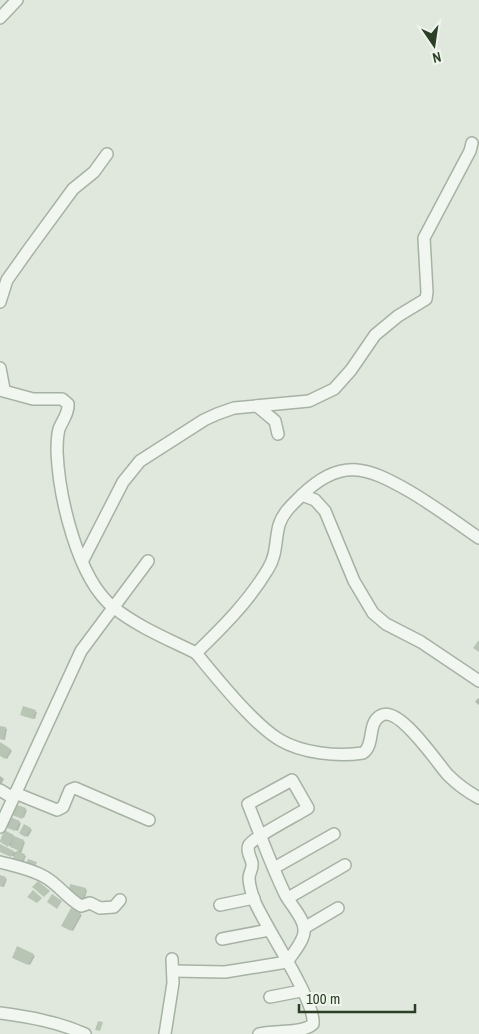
<svg xmlns="http://www.w3.org/2000/svg" width="479" height="1034" font-family="'Archivo Narrow',sans-serif">
	<style>
		.shadow { fill: #0003 }
		.building { fill: #b8c5b5 }
		.lines { fill: none; stroke-linecap: round; stroke-linejoin: round }
		.minor-casing { stroke: #a6b2a3; stroke-width: 14 }
		.minor { stroke: #f1f6f0; stroke-width: 11 }
	</style>
	<rect width="100%" height="100%" fill="#e0e8de"/>
	<g class="shadow">
		<path d="M478,698L479,699V705L475,702Z"/>
		<path d="M23,708L37,712L35,719L23,716Z"/>
		<path d="M0,727L7,729L5,740L0,739Z"/>
		<path d="M0,743L12,751L7,759L0,755Z"/>
		<path d="M0,776L4,779L1,785L0,784Z"/>
		<path d="M17,806L27,810L24,818L14,814Z"/>
		<path d="M8,818L21,823L18,831L5,826Z"/>
		<path d="M25,826L32,830L28,837L20,832Z"/>
		<path d="M5,832L25,842L21,854L26,856L22,866L15,857L0,851V846L17,853L18,850L0,841Z"/>
		<path d="M0,877L7,879L4,887L0,886Z"/>
		<path d="M85,889L87,890L85,899L71,896Z"/>
		<path d="M72,910L82,915L73,931L63,926Z"/>
		<path d="M18,948L35,956L30,965L13,957Z"/>
	</g>
	<g class="building">
		<path d="M479,640V652L473,648Z"/>
		<path d="M23,706L36,710L33,719L20,715Z"/>
		<path d="M0,726L6,727L3,740L0,739Z"/>
		<path d="M0,742L11,749L5,759L0,756Z"/>
		<path d="M17,805L26,808L22,819L12,815Z"/>
		<path d="M8,816L20,821L15,831L3,826Z"/>
		<path d="M24,824L31,828L25,837L19,833Z"/>
		<path d="M4,830L14,835L8,847L0,842Z"/>
		<path d="M14,836L24,840L20,851L10,847Z"/>
		<path d="M0,844L14,851L11,857L0,852Z"/>
		<path d="M16,851L25,854L20,866L11,863Z"/>
		<path d="M28,859L37,862L34,870L25,866Z"/>
		<path d="M0,875L6,877L2,887L0,886Z"/>
		<path d="M38,881L50,891L44,897L32,887Z"/>
		<path d="M70,884L86,888L83,899L68,895Z"/>
		<path d="M33,890L42,898L37,903L27,897Z"/>
		<path d="M52,894L62,901L57,909L47,902Z"/>
		<path d="M71,908L81,913L71,931L61,926Z"/>
		<path d="M17,946L34,954L28,965L12,958Z"/>
		<path d="M98,1021L103,1022L100,1031L95,1030Z"/>
	</g>
	<g class="lines">
		<defs>
			<g id="minor">
				<path d="M0,18L17,0"/>
				<path d="M0,302L7,280L29,249L73,189L94,172L107,154"/>
				<path d="M0,368L4,389"/>
				<path d="M0,390L33,399H62L68,404C69,413 62,421 59,429C57,436 57,444 57,452C59,496 77,578 113,607C138,627 168,639 196,653C222,628 249,601 268,569C277,555 275,540 279,525C283,512 293,504 302,495L315,500L325,511L354,581L373,613L386,624L421,642L479,681"/>
				<path d="M257,406L275,421L278,434"/>
				<path d="M302,495C341,457 367,467 409,491C433,505 456,522 479,538"/>
				<path d="M83,560L123,482L140,461L204,420L217,414L234,408L309,401L334,389L351,370L375,335L398,316L426,299L427,292L424,238L470,151L472,143"/>
				<path d="M196,653C216,677 254,725 280,740C302,753 337,757 363,753C375,745 367,724 380,716C398,703 437,763 448,775C457,784 468,792 479,798"/>
				<path d="M0,790L13,798"/>
				<path d="M15,793L57,810L63,807L70,790L75,788L149,820"/>
				<path d="M0,827L81,651L148,561"/>
				<path d="M0,862C15,866 31,869 45,877C59,885 67,898 81,906L90,903L100,908L114,907L120,900"/>
				<path d="M274,868L334,834"/>
				<path d="M288,898L345,865"/>
				<path d="M220,905L254,898"/>
				<path d="M304,928L338,908"/>
				<path d="M222,939L269,930"/>
				<path d="M173,971L225,972L287,962C293,953 306,939 304,928C303,917 290,904 285,894C271,865 260,834 248,804L292,780L308,808C297,815 254,837 249,845C246,851 251,858 252,863C253,869 249,873 249,878C249,885 252,894 254,900C265,927 316,1001 313,1024C302,1034 274,1030 259,1034"/>
				<path d="M270,997L301,991"/>
				<path d="M0,1013C30,1017 58,1022 85,1034"/>
				<path d="M165,1034L173,983L172,959"/>
			</g>
		</defs>
		<use href="#minor" class="minor-casing"/>
		<use href="#minor" class="minor"/>
	</g>
	<g transform="translate(434 45) rotate(167)" stroke="#eff5ed" stroke-width="4" paint-order="stroke">
	<path d="M0-4L9 19L0 12L-9 19Z" fill="#2b3f27"/>
	<text y="-8" font-size="14" font-weight="bold" text-anchor="middle" fill="#2b3f27">N</text>
	</g>
	<path d="M299 1004v8h116v-8" fill="none" stroke="#2b3f27" stroke-width="2.5"/>
	<text x="306" y="1004" font-size="15" fill="#2b3f27" stroke="#eff5ed" stroke-width="4" paint-order="stroke">100 m</text>
</svg>
